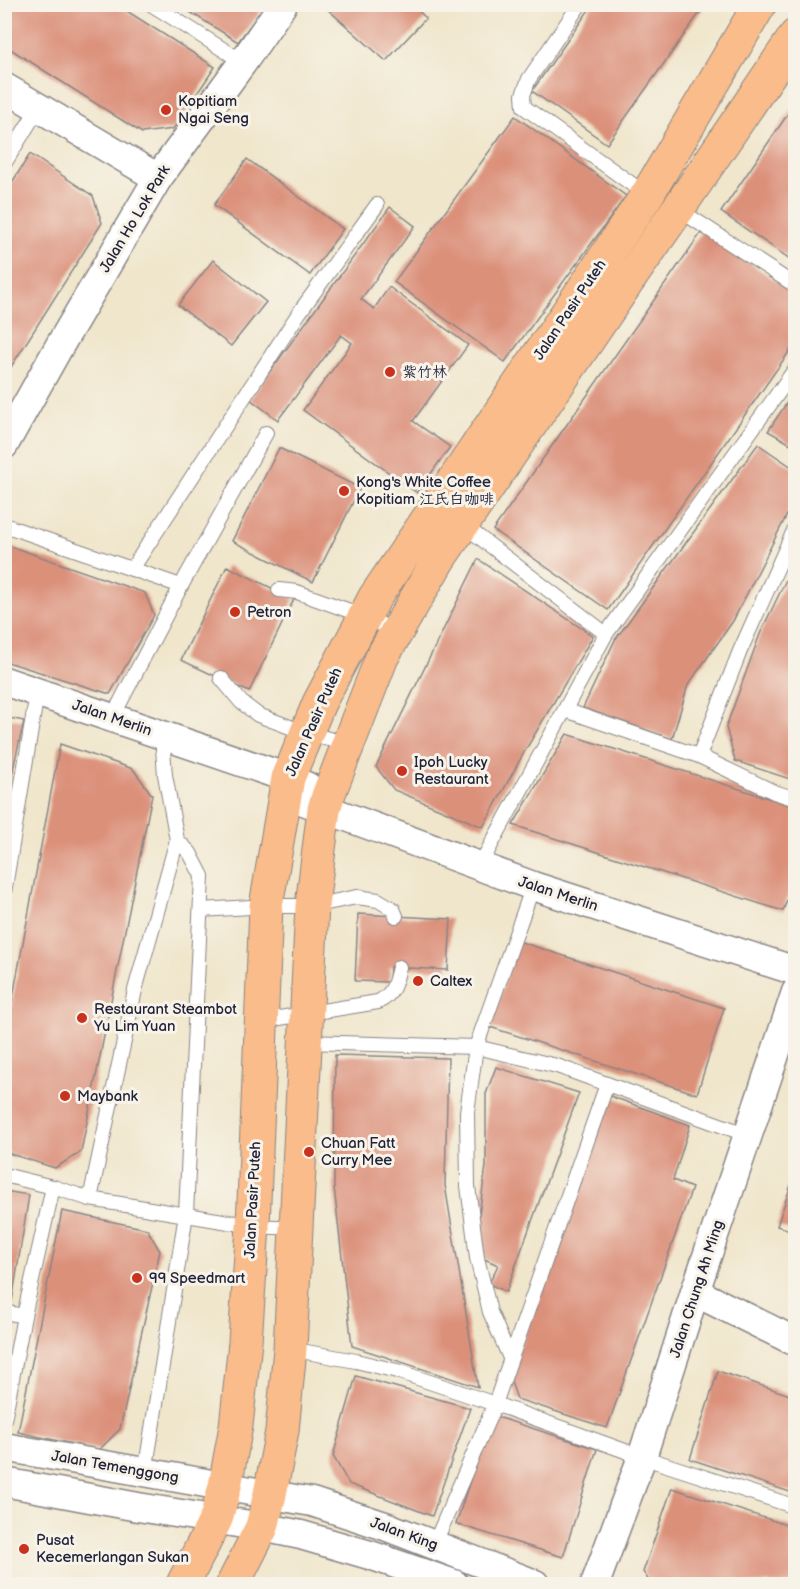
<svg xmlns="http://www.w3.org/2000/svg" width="800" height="1589" font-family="'Balsamiq Sans','LXGW WenKai TC',sans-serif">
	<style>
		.building { fill: #db907a }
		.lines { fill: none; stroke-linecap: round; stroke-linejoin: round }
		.lane-casing { stroke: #898484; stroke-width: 16 }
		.street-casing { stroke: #898484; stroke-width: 31 }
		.primary-casing { stroke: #898484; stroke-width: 35 }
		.lane { stroke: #fff; stroke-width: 14 }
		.street { stroke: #fff; stroke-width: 28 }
		.primary { stroke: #f9bc8a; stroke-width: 33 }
		.poi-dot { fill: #c8321e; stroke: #f7f3e8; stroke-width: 2 }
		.labels { text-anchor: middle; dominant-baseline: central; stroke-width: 6; stroke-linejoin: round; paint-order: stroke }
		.poi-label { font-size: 15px; fill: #22223b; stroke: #f7f3e8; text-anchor: start }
		.street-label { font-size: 15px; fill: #22223b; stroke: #f7f3e8 }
	</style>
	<rect width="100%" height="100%" fill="#f7f3e8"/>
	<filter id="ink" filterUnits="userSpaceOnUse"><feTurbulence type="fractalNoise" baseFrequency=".0167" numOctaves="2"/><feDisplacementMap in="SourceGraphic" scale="12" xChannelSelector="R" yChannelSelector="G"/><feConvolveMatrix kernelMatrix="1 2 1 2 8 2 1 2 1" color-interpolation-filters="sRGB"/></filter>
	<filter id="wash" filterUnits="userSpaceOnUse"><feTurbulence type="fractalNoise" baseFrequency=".008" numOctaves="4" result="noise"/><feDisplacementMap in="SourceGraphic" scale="24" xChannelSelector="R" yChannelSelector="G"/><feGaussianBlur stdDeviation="1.35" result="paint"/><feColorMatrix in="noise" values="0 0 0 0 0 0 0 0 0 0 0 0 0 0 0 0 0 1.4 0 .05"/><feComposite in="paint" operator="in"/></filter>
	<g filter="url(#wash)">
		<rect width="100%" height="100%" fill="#f0e6cc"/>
		<g id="blocks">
			<g class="building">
				<path d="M4,4H116L215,67L173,129L142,133L4,45Z"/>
				<path d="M177,4H266L238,42Z"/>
				<path d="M325,4H411L426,18L386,61L324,6Z"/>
				<path d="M593,4H706L607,144L532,91Z"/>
				<path d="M796,102V263L721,212Z"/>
				<path d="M515,116L626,196L505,362L394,282Z"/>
				<path d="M30,154L93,196L102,223L4,378V195Z"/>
				<path d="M247,159L343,229L310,275L214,205Z"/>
				<path d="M390,207L415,226L361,299L374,309L389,287L468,345L413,421L450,447L417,493L303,410L352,343L341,335L278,420L250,399Z"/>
				<path d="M703,230L796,295V342L608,610L493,530Z"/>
				<path d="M213,260L266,302L231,346L178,305Z"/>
				<path d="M796,389V447L768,431Z"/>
				<path d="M758,444L796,470V497L733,621L688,685L672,739L583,708L615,640Z"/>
				<path d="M279,448L360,488L313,582L232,541Z"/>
				<path d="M4,544L145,593L154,615L110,694L4,661Z"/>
				<path d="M478,559L593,636L526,749L483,827L394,790L376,767Z"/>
				<path d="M796,559V781L735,761L726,727L760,634Z"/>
				<path d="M227,566L294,599L249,692L181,660Z"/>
				<path d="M4,717L24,721L5,804H4Z"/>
				<path d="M567,734L796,807V874L783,911L513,825Z"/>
				<path d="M60,744L133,769L152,795L81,1152L55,1168L4,1152V1045Z"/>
				<path d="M358,914L451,919L448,970L390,967L389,982L355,981Z"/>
				<path d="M518,941L724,1008L697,1094L490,1027Z"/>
				<path d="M335,1055L448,1058L445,1185L478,1387L352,1346L334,1187Z"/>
				<path d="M496,1067L579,1093L506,1292L489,1284L498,1265L482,1258L479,1215L486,1166V1094Z"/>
				<path d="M610,1096L690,1125L673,1180L692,1188L607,1428L517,1399L509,1376Z"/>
				<path d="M795,1173H796V1232L777,1226Z"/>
				<path d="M4,1191L29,1195L12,1301L4,1299Z"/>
				<path d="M62,1211L147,1229L160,1251L120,1429L99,1450L18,1432Z"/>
				<path d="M718,1371L796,1397V1494L690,1459Z"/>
				<path d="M356,1376L470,1408L432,1516L349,1484L333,1456Z"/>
				<path d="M491,1415L597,1449L563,1557L456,1524Z"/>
				<path d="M672,1488L796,1528V1584H651L643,1572Z"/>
			</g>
		</g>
	</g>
	<g filter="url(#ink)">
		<use href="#blocks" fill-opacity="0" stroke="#898484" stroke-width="1.5"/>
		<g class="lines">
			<defs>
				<g id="lane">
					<path d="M151,4L243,62"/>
					<path d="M580,4L529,79L523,95L524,107L647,195"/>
					<path d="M4,164L39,107"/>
					<path d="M678,209L796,286"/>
					<path d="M462,524L606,634"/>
					<path d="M4,525L181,586"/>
					<path d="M132,569L299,313L377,205"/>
					<path d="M279,590L297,592L364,616L396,632"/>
					<path d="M221,678L241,702L258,715L306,733L348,744"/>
					<path d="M565,710L699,756L774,792L796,799"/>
					<path d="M112,718L181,586L266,433"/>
					<path d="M699,756L740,651L796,526"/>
					<path d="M479,867L606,634L796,368"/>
					<path d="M4,893L37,693"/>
					<path d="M201,910L266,906H312L357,897L378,900L393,909L396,916"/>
					<path d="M261,1021L378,1002C394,994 395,983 399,967"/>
					<path d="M305,1042L476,1047L557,1066L748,1135"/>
					<path d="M4,1175L53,1187L90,1199L253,1226L296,1228"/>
					<path d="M90,1199L135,990L177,840L165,775L162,736"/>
					<path d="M4,1312L24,1316"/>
					<path d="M290,1349L356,1361L397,1371L495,1404L642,1457L796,1507"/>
					<path d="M510,1358L490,1312L477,1258L468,1186L467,1112L476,1047L533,886"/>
					<path d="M4,1420L24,1316L53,1187"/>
					<path d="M145,1473L186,1214L202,876L190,853L177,840"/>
					<path d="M434,1545L495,1404L607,1084"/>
				</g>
				<g id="street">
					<path d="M4,87L158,178"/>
					<path d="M4,445L60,345L158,178L243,62L283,4"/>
					<path d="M4,681L288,778L308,787"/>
					<path d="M285,794L533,886L796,971"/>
					<path d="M695,1292L796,1342"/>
					<path d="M4,1447L312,1502L385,1526L535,1584"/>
					<path d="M4,1482L138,1507L262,1527L301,1535L373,1556L454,1584"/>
					<path d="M595,1584L642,1457L695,1292L796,992"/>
				</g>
				<g id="primary">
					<path d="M183,1584L216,1519L225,1486L236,1426L245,1342L253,1226L266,906L288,778L319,703L375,597L647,195L760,4"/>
					<path d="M233,1584L262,1527L270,1494L282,1431L290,1349L312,906L324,809L328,796L382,657L439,559L626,284L678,209L796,35"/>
				</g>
			</defs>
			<use href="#lane" class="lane-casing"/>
			<use href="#street" class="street-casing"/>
			<use href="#primary" class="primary-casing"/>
			<use href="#lane" class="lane"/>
			<use href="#street" class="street"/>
			<use href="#primary" class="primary"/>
		</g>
	</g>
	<g class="poi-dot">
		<circle cx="166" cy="110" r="6"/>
		<circle cx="390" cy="372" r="6"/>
		<circle cx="344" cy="491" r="6"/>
		<circle cx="235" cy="612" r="6"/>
		<circle cx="402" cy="771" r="6"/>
		<circle cx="418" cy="981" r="6"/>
		<circle cx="82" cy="1018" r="6"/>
		<circle cx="65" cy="1096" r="6"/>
		<circle cx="309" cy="1152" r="6"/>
		<circle cx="137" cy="1278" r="6"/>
		<circle cx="24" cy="1549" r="6"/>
	</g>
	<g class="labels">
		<g class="poi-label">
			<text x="178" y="101">Kopitiam<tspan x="178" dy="17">Ngai Seng</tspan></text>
			<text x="402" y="372">紫竹林</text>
			<text x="356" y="482">Kong's White Coffee<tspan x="356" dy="17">Kopitiam 江氏白咖啡</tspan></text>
			<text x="247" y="612">Petron</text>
			<text x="414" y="762">Ipoh Lucky<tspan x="414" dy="17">Restaurant</tspan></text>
			<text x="430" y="981">Caltex</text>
			<text x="94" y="1009">Restaurant Steambot<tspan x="94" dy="17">Yu Lim Yuan</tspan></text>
			<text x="77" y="1096">Maybank</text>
			<text x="321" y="1143">Chuan Fatt<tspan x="321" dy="17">Curry Mee</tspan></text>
			<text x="149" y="1278">99 Speedmart</text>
			<text x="36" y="1540">Pusat<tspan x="36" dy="17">Kecemerlangan Sukan</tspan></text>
		</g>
		<g class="street-label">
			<text transform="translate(135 219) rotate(-59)">Jalan Ho Lok Park</text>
			<text transform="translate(570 310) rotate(-56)">Jalan Pasir Puteh</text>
			<text transform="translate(112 718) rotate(19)">Jalan Merlin</text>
			<text transform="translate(314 722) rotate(-66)">Jalan Pasir Puteh</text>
			<text transform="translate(558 894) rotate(18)">Jalan Merlin</text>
			<text transform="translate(253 1200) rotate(-87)">Jalan Pasir Puteh</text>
			<text transform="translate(697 1289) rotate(-72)">Jalan Chung Ah Ming</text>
			<text transform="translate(115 1467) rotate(10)">Jalan Temenggong</text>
			<text transform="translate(404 1534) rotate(20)">Jalan King</text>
		</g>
	</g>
	<rect width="800" height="1589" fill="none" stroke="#f7f3e8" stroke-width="24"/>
</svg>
